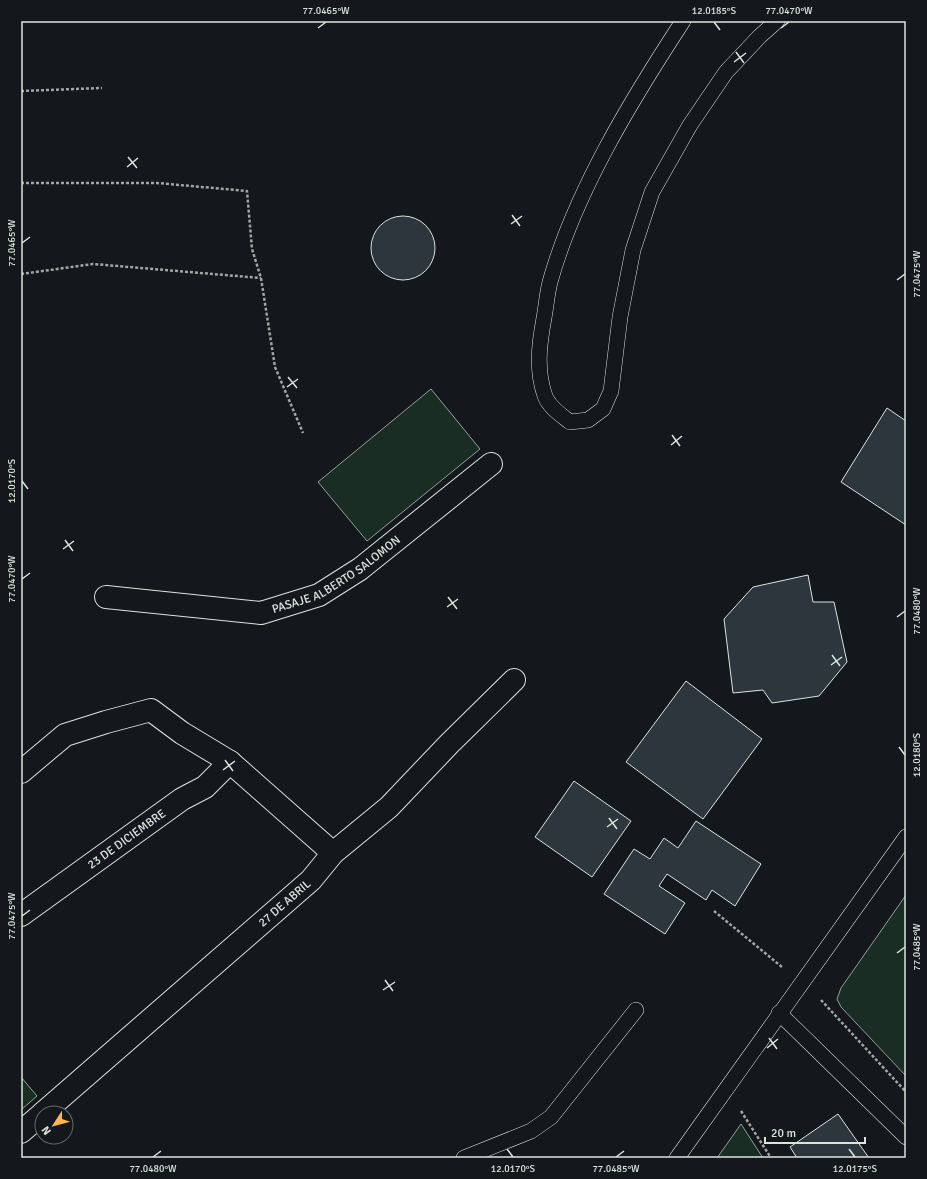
<svg xmlns="http://www.w3.org/2000/svg" width="927" height="1179" font-family="Signika,sans-serif">
	<style>
		.green { fill: #1a2d24; stroke: #939e99 }
		.building { fill: #2c363c; stroke: #d8e6dc }
		.lines { fill: none; stroke-linecap: round; stroke-linejoin: round }
		.service-casing { stroke: #d8e6dc; stroke-width: 16 }
		.minor-casing { stroke: #d8e6dc; stroke-width: 24 }
		.path { stroke: #9da8a2; stroke-width: 2.5; stroke-dasharray: 3 2; stroke-linecap: butt }
		.service { stroke: #14181c; stroke-width: 15 }
		.minor { stroke: #14181c; stroke-width: 22 }
		.ticks { fill: none; stroke: #d8e6dc; stroke-width: 1.5 }
		.labels { text-anchor: middle; dominant-baseline: central; stroke-width: 3; stroke-linejoin: round; paint-order: stroke }
		.street-label { font-size: 12px; fill: #d8e6dc; stroke: #14181c }
		.neatline { fill: none; stroke: #d8e6dc; stroke-width: 1.5 }
		.ticks-label { font-size: 10px; text-anchor: middle; fill: #d8e6dc }
	</style>
	<rect width="100%" height="100%" fill="#14181c"/>
	<g class="green">
		<path d="M431,389L480,449L367,541L318,482Z"/>
		<path d="M906,895V1076L841,1007L837,999L841,988Z"/>
		<path d="M21,1077L37,1096L21,1110Z"/>
		<path d="M741,1124L763,1158H717Z"/>
	</g>
	<g class="building">
		<circle cx="403" cy="248" r="32"/>
		<path d="M887,408L906,421V525L841,482Z"/>
		<path d="M808,575L813,602H834L847,662L819,696L772,703L763,690L733,693L724,619L753,587Z"/>
		<path d="M686,681L762,739L703,819L626,762Z"/>
		<path d="M574,781L631,821L592,877L535,837Z"/>
		<path d="M696,821L761,864L735,906L712,890L706,900L667,874L659,886L685,903L665,934L604,894L634,849L650,859L664,838L678,848Z"/>
		<path d="M838,1114L869,1158H797L790,1147Z"/>
	</g>
	<g class="lines">
		<defs>
			<g id="service">
				<path d="M683,21C632,99 575,192 550,282C547,294 546,307 544,318C539,345 536,370 545,396C549,407 561,415 570,422L588,420L603,409L611,391L620,317L633,250L652,192L690,125L726,72L760,36L777,21"/>
				<path d="M779,1013L906,1137"/>
				<path d="M464,1158L531,1131L551,1117L636,1010"/>
				<path d="M677,1158L906,837"/>
			</g>
			<g id="minor">
				<path id="s1" d="M106,597L261,613L319,595L360,569L491,464"/>
				<path d="M21,772L65,735L106,722L151,710L182,733L230,762L333,853"/>
				<path id="s2" d="M21,915L182,799L205,787L230,762"/>
				<path id="s3" d="M43,1113L311,880L333,853L389,807L449,744L514,680"/>
				<path d="M21,1132L42,1114"/>
			</g>
		</defs>
		<use href="#service" class="service-casing"/>
		<use href="#minor" class="minor-casing"/>
		<g class="path">
			<path d="M21,91L102,88"/>
			<path d="M21,183H157L247,191L252,249L261,278L275,367L303,433"/>
			<path d="M21,274L93,264L261,278"/>
			<path d="M714,911L782,967"/>
			<path d="M821,1000L906,1092"/>
			<path d="M741,1111L771,1158"/>
		</g>
		<use href="#service" class="service"/>
		<use href="#minor" class="minor"/>
	</g>
	<path class="ticks" d="M714,22L720,30M318,28L326,22M781,28L789,22M736,52L744,63M734,62L746,53M128,157L137,168M127,167L138,158M512,215L520,226M511,224L522,216M22,243L30,237M897,280L905,274M288,377L297,388M287,387L298,379M672,435L680,446M671,445L682,436M22,481L28,489M65,540L73,551M63,549L74,541M22,579L30,573M448,597L457,609M447,607L458,599M897,617L905,611M832,655L840,666M831,665L842,657M899,747L905,755M225,760L233,771M223,770L235,761M609,818L617,829M607,827L618,819M22,916L30,910M897,953L905,947M385,980L393,991M383,990L395,982M769,1038L777,1049M767,1048L778,1039M507,1149L513,1157M849,1149L855,1157M153,1157L161,1151M616,1157L624,1151"/>
	<g class="labels">
		<g class="street-label">
			<text stroke="none"><textPath href="#s1" startOffset="241">PASAJE ALBERTO SALOMON</textPath></text>
			<text stroke="none"><textPath href="#s2" startOffset="130">23 DE DICIEMBRE</textPath></text>
			<text stroke="none"><textPath href="#s3" startOffset="320">27 DE ABRIL</textPath></text>
		</g>
	</g>
	<rect width="927" height="1179" fill="none" stroke="#14181c" stroke-width="44"/>
	<g transform="translate(54 1125) rotate(234)"><circle r="19" fill="#14181c" stroke="#626a69"/>
	<path d="M0-3L7 15L0 10L-7 15Z" fill="#ffb74d"/>
	<text y="-6" font-size="11" font-weight="bold" text-anchor="middle" fill="#d8e6dc">N</text>
	</g>
	<path d="M765 1137v6h100v-6" fill="none" stroke="#d8e6dc" stroke-width="2"/>
	<text x="771" y="1137" font-size="12" fill="#d8e6dc" stroke="#14181c" stroke-width="3" paint-order="stroke">20 m</text>
	<rect x="22" y="22" width="883" height="1135" class="neatline"/>
	<g class="ticks-label">
		<text x="326" y="14">77.0465°W</text>
		<text x="714" y="14">12.0185°S</text>
		<text x="789" y="14">77.0470°W</text>
		<text transform="translate(11 243) rotate(-90)" y="4">77.0465°W</text>
		<text transform="translate(916 274) rotate(-90)" y="4">77.0475°W</text>
		<text transform="translate(11 481) rotate(-90)" y="4">12.0170°S</text>
		<text transform="translate(11 579) rotate(-90)" y="4">77.0470°W</text>
		<text transform="translate(916 611) rotate(-90)" y="4">77.0480°W</text>
		<text transform="translate(916 755) rotate(-90)" y="4">12.0180°S</text>
		<text transform="translate(11 916) rotate(-90)" y="4">77.0475°W</text>
		<text transform="translate(916 947) rotate(-90)" y="4">77.0485°W</text>
		<text x="153" y="1172">77.0480°W</text>
		<text x="513" y="1172">12.0170°S</text>
		<text x="616" y="1172">77.0485°W</text>
		<text x="855" y="1172">12.0175°S</text>
	</g>
</svg>
